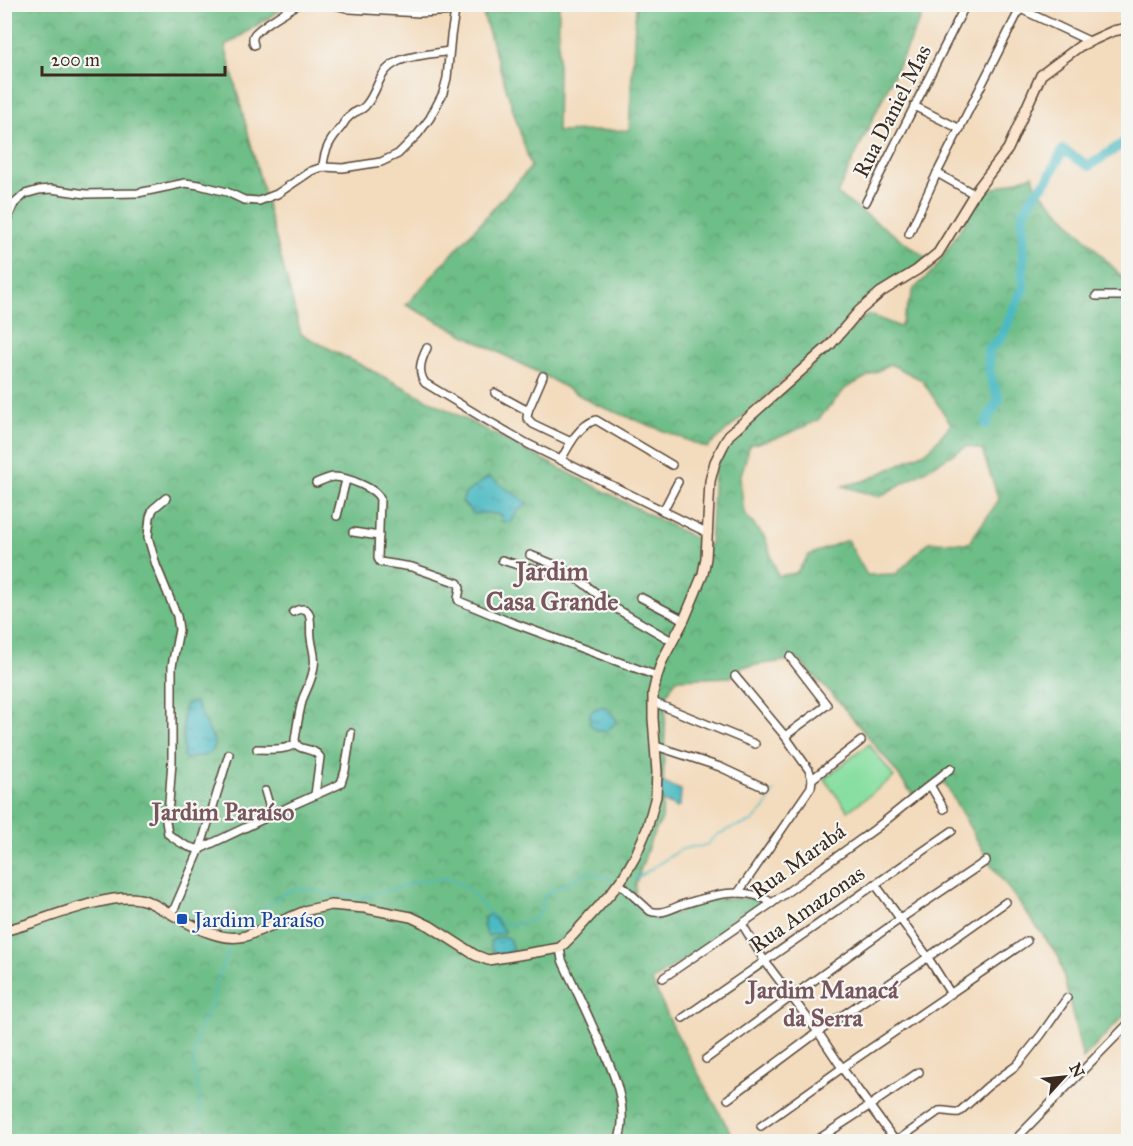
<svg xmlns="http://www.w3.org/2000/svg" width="1133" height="1146" font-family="'IM FELL Great Primer',serif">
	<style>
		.forest { fill: url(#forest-crowns); stroke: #547453; stroke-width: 1.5; fill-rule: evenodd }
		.park { fill: #89dfa2; stroke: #628460; stroke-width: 1.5 }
		.water { fill: url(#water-ripples); stroke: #437270; stroke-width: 1.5 }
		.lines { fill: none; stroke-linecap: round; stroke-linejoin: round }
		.stream { stroke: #4bbac2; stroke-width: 1.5 }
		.river { stroke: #4bbac2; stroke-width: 10 }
		.street-casing { stroke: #574536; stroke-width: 10 }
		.secondary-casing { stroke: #574536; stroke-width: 12 }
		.street { stroke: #fff; stroke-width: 7 }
		.secondary { stroke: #fbe5cf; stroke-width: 9 }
		.transit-dot { fill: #1a4fb4; stroke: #f6f6f2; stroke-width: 2 }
		.labels { text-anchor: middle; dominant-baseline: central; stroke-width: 4.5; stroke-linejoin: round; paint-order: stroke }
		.street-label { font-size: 22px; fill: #3b2a1e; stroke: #f6f6f2 }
		.transit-label { font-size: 22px; fill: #164399; stroke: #f6f6f2; text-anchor: start }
		.neighbourhood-label { font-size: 24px; font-weight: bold; fill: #78565e; stroke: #f6f6f2 }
		.quarter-label { font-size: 26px; font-weight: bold; fill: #78565e; stroke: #f6f6f2 }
	</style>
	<defs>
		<pattern id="forest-crowns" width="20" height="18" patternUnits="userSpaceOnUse" patternTransform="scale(1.5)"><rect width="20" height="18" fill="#6ebe88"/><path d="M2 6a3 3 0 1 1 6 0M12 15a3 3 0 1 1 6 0" fill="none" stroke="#5c9b6f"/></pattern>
		<pattern id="water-ripples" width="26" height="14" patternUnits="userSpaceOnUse" patternTransform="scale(1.5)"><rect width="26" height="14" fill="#4bbac2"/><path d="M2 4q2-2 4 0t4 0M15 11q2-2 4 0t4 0" fill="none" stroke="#40979d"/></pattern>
	</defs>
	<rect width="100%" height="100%" fill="#f6f6f2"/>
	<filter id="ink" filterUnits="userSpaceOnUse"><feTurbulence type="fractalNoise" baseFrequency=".0167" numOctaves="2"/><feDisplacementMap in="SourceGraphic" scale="12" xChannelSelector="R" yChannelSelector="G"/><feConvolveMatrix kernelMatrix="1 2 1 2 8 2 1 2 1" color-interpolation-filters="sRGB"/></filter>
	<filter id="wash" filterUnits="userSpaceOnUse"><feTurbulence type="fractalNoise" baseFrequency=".008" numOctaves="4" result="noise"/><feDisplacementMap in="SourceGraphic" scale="24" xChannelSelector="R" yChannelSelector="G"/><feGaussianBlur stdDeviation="1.35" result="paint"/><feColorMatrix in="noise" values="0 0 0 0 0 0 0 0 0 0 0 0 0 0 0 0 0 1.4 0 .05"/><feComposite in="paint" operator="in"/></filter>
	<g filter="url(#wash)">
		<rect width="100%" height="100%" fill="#f3dbbd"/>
		<g class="forest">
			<path d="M739,4L772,12L866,10L927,5L837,194L927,258L844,327L707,448L595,404L547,377L406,305L531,167L483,14L537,5H559L557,132L629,130L636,5Z"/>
			<path d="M5,5H288L225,46L301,334L710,546L714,472L726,446L868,314L900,327L914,289L935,269L984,192L1033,175L1036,187L1128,283V1011L1083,1059L1059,957L992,866L944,782L915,798L888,761L839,702L798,659L742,667L731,677L676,679L666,696L662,819L651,839L636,883L635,899L656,920L714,899L758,898L765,904L652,981L673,1027L735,1141L5,1142ZM890,364L922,380L951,424L929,450L867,480L843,486L879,497L967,446L982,450L999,500L969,543L929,542L896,574L867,575L847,540L809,555L796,573L778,576L765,538L744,513L740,478L750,445L780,437L817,421L846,388Z"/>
		</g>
		<path class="park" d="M869,744L894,777L848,811L824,779Z"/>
		<g class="water">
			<path d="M489,477L528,503L517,512L509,523L501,521L502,515L486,513L474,514L462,502L466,493Z"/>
			<path d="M195,702L214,741V749L206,755L185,759L183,755V713L186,704Z"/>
			<path d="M603,706L612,714L617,721L606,732L594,729L590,723V713L595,709Z"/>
			<path d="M661,782L681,790L680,805L677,808L661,800Z"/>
			<path d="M491,914L505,932L488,936L483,926L485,922L483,918Z"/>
			<path d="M499,937L509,938L513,951L505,954H496L491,948L490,941Z"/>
		</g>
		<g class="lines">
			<g class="stream">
				<path d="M634,880L680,850L691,847L705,846L717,835L731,828L752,822L765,808L774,791"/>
				<path d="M240,930L253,917L281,895L296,889L312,890L333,895L365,897L420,881L445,878L465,886L491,914L506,925C529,922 542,923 545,895L587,872L612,879"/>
				<path d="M186,1142C190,1136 197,1128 198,1122C204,1104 195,1084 194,1066C192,1043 202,1019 214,1000L213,991L229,950"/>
			</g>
			<path class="river" d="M986,424L991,412L999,400L990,375L988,350L1001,338L1023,288V214L1033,196L1048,179L1063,150L1089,166L1128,140"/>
		</g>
	</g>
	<g filter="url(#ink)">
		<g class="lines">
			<defs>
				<g id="street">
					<path d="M331,4L350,9L420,13L455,11L473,4"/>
					<path d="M1010,4L1089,41"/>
					<path d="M1117,4L1128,10V12"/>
					<path d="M254,45C253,42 252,38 254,35C258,28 291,8 299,4"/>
					<path d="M914,106L960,129"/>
					<path d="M323,167C324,149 331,139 342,126C344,122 347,118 351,115C356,110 362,111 366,105C379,90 377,71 399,61C412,55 434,54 449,51"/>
					<path d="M937,173L974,194"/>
					<path d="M866,202L966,4"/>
					<path d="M4,227L14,204L25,194L39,190L51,189L86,194L138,193L185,183L199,185L227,192L244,200L259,201L277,194L311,171L323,167L343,168L381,162L398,154L418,134L430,118L443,93L447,78L451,36L455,11"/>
					<path d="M909,234L937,173L1020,9"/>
					<path d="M1096,296H1128"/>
					<path d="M427,348C421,360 417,371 425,383L483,418L528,444L708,533"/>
					<path d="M495,393L528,411L543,376"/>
					<path d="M528,411L527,418L533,424L571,442"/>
					<path d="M561,460C569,445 579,425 596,420L672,465"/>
					<path d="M316,483C321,481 329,477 334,477C346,477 376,488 380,499L378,558L380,562L412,567L458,583L460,588L458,599L459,601L505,620L657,676"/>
					<path d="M166,498L153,509L150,517L148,537L156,565L177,616L179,630L172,666V761L169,803L166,821L168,834C178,841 188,849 200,849L295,804L338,785L341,783L345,771L351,733"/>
					<path d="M663,511L678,482"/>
					<path d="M337,516L346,480"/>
					<path d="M353,532L379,536"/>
					<path d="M530,555L558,566L582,582L615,608L672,641"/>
					<path d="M502,560C524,567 539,573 563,570"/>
					<path d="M640,597L684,620"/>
					<path d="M293,612C316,600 309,627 311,638C312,648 316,656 314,666C313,678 307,688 303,698C299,711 297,726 295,740C297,753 312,745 320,757L315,795"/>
					<path d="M735,676L785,736L809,770L812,779L811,787L738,893"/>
					<path d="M653,702L755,744"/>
					<path d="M785,736L827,705L790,657"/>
					<path d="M656,746L720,767L763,787"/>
					<path d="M257,749C270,749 284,751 295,744"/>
					<path d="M812,779L861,741"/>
					<path d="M930,785L944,809"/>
					<path d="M265,791L272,815"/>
					<path d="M619,883L650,911C660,915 671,909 681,905C709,896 745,884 772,903"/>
					<path d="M875,884L925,953L951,994"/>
					<path d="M172,914L200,849L229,754"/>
					<path d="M742,924L764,960L818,1032L842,1068L896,1142"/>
					<path d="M560,948L562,960C572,982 583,1004 593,1027C608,1060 632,1105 618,1142"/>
					<path d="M663,978L772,903L875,829L951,768"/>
					<path d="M683,1018L952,831"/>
					<path d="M706,1059L791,997L900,919L986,861"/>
					<path d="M728,1099L818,1032L914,967L1006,902"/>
					<path d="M761,1126L842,1068L1027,941"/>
					<path d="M814,1142L869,1106L919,1072"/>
					<path d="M895,1142L939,1111C946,1110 952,1113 959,1112L988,1086L1017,1065L1041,1035L1067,998"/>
					<path d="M1013,1142L1128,1024"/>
				</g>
				<path id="secondary" d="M4,931C13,928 22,926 31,923C58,914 112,893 139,899C148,900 156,906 164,910C189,923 217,943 246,936L308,910L331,905L365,908L411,917L430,926L475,955L488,960L560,948L574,934L611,893L624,876L635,857L647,829L656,796L657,772L653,718V693L657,676L662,661L684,620L703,574L706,558L710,481L715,462L723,446L729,435L737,428L830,345L859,311L881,292L917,270L938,253L976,191L1008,149L1041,75L1080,46L1113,31L1128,28"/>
			</defs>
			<use href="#street" class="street-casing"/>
			<use href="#secondary" class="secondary-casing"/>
			<use href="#street" class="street"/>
			<use href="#secondary" class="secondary"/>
		</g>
	</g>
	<rect class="transit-dot" x="176" y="913" width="12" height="12" rx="3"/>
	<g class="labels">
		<g class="street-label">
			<text transform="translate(892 111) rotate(-63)">Rua Daniel Mas</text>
			<text transform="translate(798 861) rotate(-36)">Rua Marabá</text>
			<text transform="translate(807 909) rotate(-35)">Rua Amazonas</text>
		</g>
		<g class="transit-label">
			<text x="194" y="919">Jardim Paraíso</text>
		</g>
		<g class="neighbourhood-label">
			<text x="223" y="812">Jardim Paraíso</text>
			<text x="823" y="990">Jardim Manacá<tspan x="823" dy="28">da Serra</tspan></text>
		</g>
		<g class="quarter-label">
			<text x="552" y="571">Jardim<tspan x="552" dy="30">Casa Grande</tspan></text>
		</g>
	</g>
	<rect width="1133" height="1146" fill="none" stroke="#f6f6f2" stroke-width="24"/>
	<g transform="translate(1064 1077) rotate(63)" stroke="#f6f6f2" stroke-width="4.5" paint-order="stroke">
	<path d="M0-4.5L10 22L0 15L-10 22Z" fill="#3b2a1e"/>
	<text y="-9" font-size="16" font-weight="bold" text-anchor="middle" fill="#3b2a1e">N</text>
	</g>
	<path d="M42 66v9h183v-9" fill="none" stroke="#3b2a1e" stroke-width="3"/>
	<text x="51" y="66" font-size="18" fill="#3b2a1e" stroke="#f6f6f2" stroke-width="4.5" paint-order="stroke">200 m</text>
</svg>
